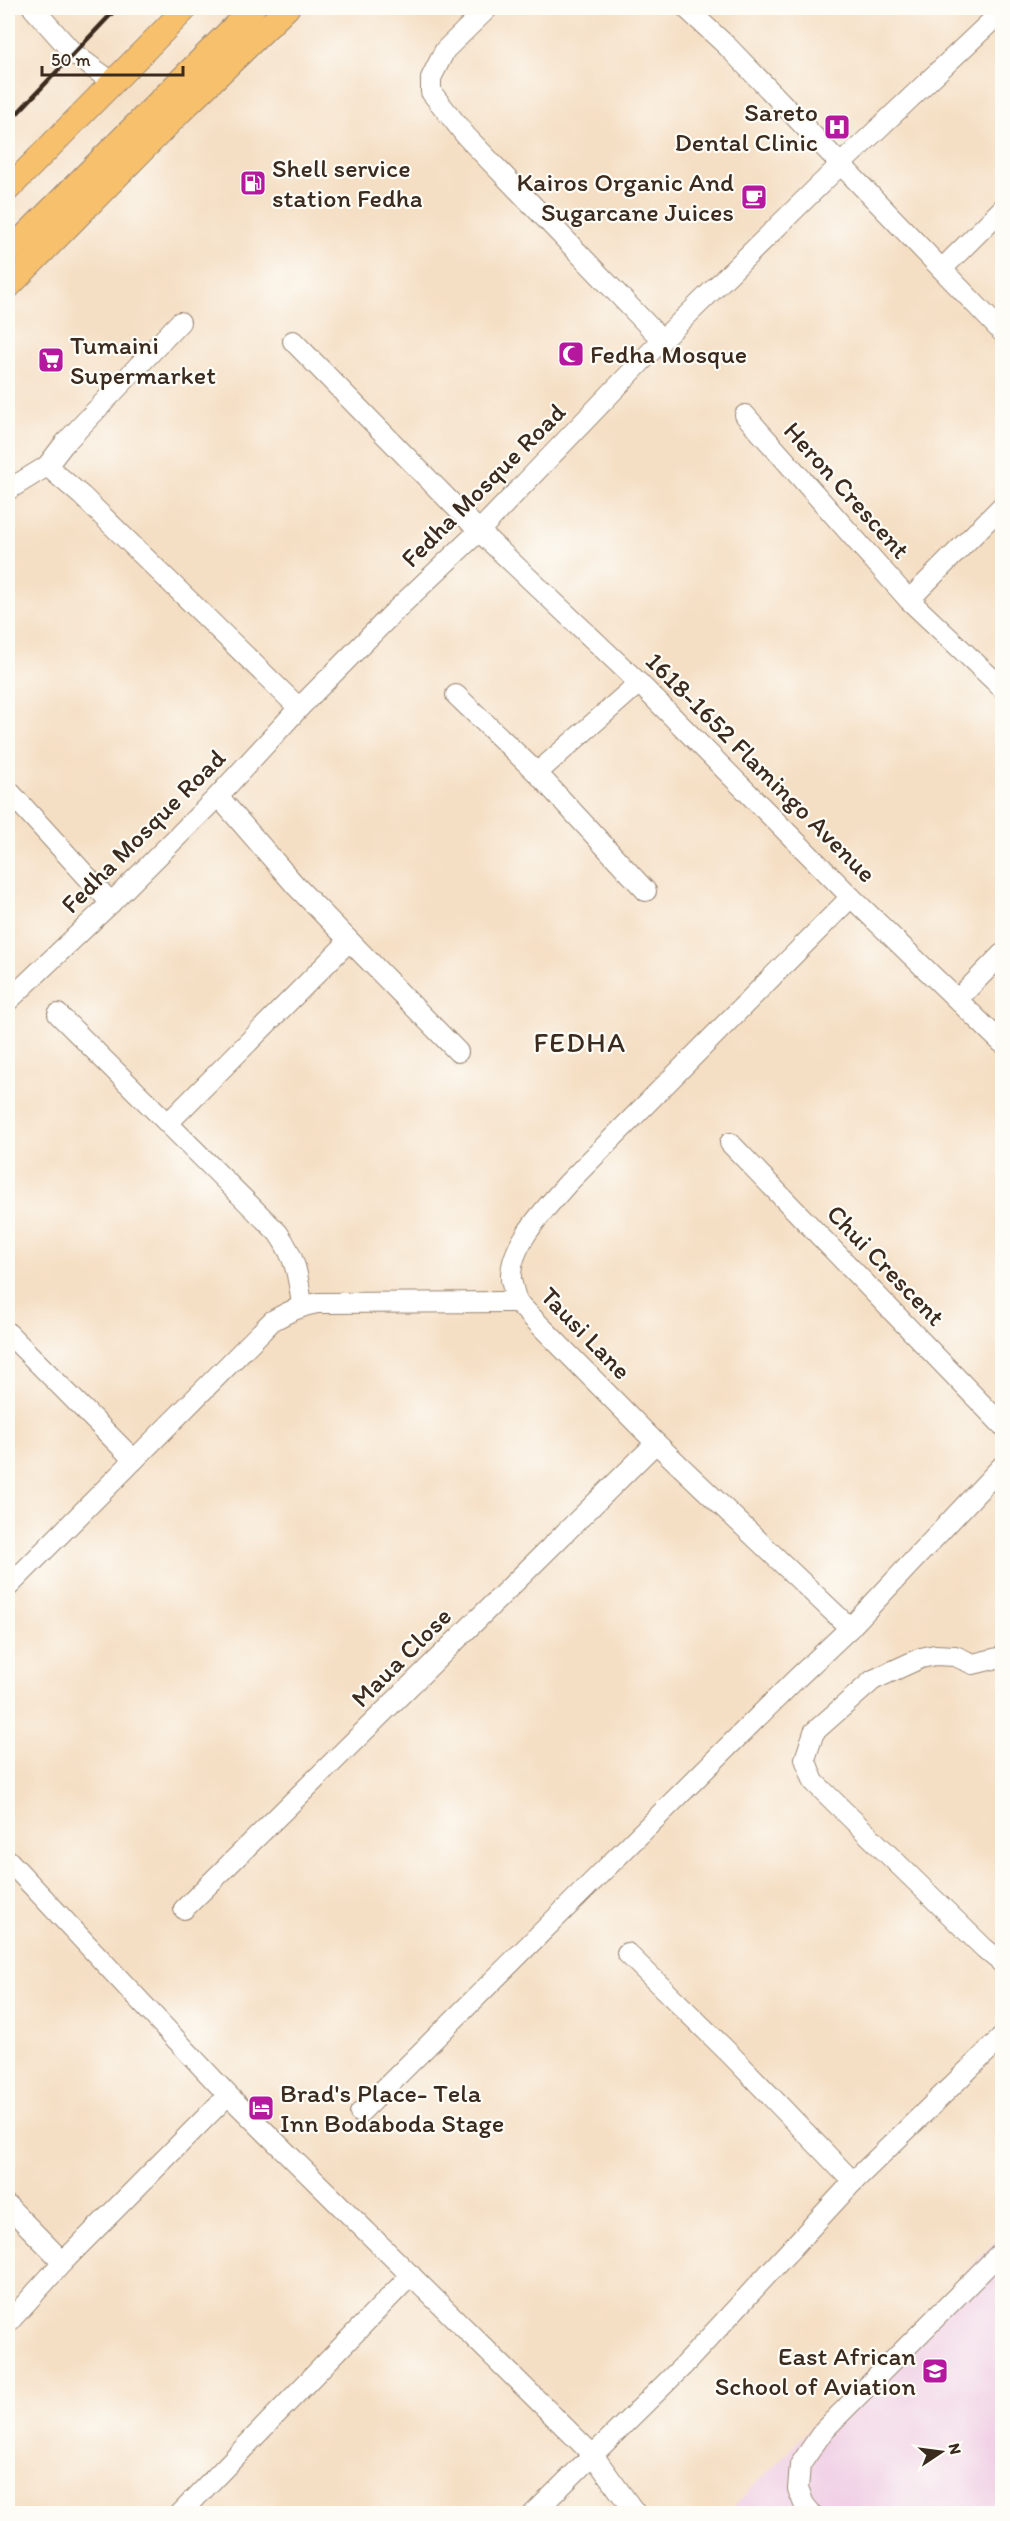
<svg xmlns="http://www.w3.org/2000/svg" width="1010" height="2521" font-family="Itim,sans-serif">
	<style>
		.built { fill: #f0d0e5 }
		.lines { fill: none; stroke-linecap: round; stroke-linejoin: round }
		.minor-casing { stroke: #988471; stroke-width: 22 }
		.major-casing { stroke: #988471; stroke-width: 26 }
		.minor { stroke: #fff; stroke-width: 20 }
		.major { stroke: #f7c06c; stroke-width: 24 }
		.rail { stroke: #3b2a1e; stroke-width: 4.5 }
		.labels { text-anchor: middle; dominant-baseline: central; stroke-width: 4.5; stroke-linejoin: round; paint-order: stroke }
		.poi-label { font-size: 26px; fill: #3b2a1e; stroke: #fdfcf7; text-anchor: start }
		.street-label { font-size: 26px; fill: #3b2a1e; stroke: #fdfcf7 }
		.quarter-label { font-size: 28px; letter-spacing: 1.5px; fill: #3b2a1e; stroke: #fdfcf7 }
	</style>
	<rect width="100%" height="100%" fill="#fdfcf7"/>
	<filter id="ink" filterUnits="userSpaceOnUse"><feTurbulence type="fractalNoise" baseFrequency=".0167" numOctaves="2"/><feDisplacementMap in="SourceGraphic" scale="12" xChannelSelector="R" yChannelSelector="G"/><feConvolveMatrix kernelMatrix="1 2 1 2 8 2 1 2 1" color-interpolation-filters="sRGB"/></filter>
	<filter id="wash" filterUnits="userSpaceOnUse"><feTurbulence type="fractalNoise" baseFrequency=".008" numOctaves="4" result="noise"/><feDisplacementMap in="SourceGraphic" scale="24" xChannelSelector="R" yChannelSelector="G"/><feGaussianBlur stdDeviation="1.35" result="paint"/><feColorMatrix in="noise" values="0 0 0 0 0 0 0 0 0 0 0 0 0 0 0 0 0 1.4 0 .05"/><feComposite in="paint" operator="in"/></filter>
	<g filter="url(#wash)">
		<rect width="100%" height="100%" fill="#f5dfc4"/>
		<path class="built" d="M1002,2236V2513L741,2514L734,2506Z"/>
	</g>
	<g filter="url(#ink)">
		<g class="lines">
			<defs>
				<g id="minor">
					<path d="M33,8L73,53L112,82"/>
					<path d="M488,8L445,50L431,78V92L466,136L662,340"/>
					<path d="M686,8L728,47L1002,332"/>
					<path d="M942,269L1002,209"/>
					<path d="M180,322L64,444L47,466L82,496L299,708"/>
					<path d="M293,341L479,531L639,683L851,897L1002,1043"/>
					<path d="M745,415L909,600L1002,688"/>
					<path d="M8,490L47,466"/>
					<path d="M909,600L1002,506"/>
					<path d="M456,695L537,773L646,891"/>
					<path d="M537,773L639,683"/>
					<path d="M8,790L111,903"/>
					<path d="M218,796L296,886L458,1052"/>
					<path d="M958,999L1002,954"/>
					<path d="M8,1001L111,903L218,796L299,708L396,610L479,531L662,340L841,164L1002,11"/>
					<path d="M58,1014L278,1233C296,1259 298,1275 302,1305"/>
					<path d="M168,1123L349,941"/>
					<path d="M730,1143L1002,1425"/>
					<path d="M8,1333L134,1460"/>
					<path d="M8,1587L272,1321C288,1312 300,1306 318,1303L517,1302"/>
					<path d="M850,1628L656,1443L517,1302C515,1295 512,1286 511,1279C509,1245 547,1207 568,1183L851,897"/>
					<path d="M1002,1657L973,1664L955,1656L935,1655L921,1658L873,1680L814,1732L805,1759L814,1782L984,1948L1002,1963"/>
					<path d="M8,1860L228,2095L593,2455L636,2514"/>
					<path d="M184,1909L656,1443"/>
					<path d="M627,1953L731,2055L853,2182"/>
					<path d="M360,2113L795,1680L850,1628L1002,1466"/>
					<path d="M8,2206L63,2262"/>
					<path d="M8,2323L63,2262L228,2095"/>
					<path d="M180,2514L411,2275"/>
					<path d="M533,2514L683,2366L853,2182L1002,2037"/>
					<path d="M812,2514L804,2504L798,2489L800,2465L824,2430L1002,2251"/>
				</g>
				<g id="major">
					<path d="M8,189L186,8"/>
					<path d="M8,253L253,8"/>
					<path d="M8,287L181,111L287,8"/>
				</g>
			</defs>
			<use href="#minor" class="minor-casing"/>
			<use href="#major" class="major-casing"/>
			<use href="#minor" class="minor"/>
			<use href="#major" class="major"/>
			<path class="rail" d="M8,123L117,8"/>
		</g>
	</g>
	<defs>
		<symbol id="hospital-square" viewBox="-11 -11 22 22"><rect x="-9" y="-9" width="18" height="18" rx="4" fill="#b5179e" stroke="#fdfcf7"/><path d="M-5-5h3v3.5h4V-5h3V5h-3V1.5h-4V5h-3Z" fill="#fff"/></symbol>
		<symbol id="fuel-square" viewBox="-11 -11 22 22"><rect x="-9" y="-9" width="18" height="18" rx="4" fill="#b5179e" stroke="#fdfcf7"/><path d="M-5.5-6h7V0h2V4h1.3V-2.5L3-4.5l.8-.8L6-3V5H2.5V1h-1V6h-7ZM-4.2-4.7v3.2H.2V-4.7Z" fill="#fff"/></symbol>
		<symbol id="cafe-square" viewBox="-11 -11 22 22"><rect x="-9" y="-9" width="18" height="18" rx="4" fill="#b5179e" stroke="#fdfcf7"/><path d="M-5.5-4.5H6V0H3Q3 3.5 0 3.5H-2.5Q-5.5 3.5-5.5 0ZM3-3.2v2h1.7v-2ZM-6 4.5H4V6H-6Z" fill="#fff"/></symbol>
		<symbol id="mosque-square" viewBox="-11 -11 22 22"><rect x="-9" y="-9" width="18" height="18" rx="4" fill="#b5179e" stroke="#fdfcf7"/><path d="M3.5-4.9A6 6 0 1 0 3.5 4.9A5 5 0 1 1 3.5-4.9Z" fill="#fff"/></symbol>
		<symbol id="supermarket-square" viewBox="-11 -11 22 22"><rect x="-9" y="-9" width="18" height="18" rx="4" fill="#b5179e" stroke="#fdfcf7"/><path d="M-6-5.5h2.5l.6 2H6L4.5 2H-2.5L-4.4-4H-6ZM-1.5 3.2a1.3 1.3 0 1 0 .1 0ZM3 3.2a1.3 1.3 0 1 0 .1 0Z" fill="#fff"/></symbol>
		<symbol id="hotel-square" viewBox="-11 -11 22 22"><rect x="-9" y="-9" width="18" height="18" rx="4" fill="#b5179e" stroke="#fdfcf7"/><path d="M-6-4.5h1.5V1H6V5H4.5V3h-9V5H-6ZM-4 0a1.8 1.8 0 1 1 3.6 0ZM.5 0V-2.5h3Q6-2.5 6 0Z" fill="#fff"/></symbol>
		<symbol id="university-square" viewBox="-11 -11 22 22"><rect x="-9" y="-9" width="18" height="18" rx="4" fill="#b5179e" stroke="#fdfcf7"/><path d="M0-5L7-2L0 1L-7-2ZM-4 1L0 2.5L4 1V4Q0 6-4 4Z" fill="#fff"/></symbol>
	</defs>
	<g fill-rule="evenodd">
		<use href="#hospital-square" x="822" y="112" width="30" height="30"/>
		<use href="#fuel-square" x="238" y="168" width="30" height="30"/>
		<use href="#cafe-square" x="739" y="182" width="30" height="30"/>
		<use href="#mosque-square" x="556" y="339" width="30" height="30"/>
		<use href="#supermarket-square" x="36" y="345" width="30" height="30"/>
		<use href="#hotel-square" x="246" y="2093" width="30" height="30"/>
		<use href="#university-square" x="920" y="2356" width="30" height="30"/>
	</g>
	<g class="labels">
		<g class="poi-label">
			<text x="818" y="112" text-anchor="end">Sareto<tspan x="818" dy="30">Dental Clinic</tspan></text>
			<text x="272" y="168">Shell service<tspan x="272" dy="30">station Fedha</tspan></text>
			<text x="734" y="182" text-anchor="end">Kairos Organic And<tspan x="734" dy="30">Sugarcane Juices</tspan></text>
			<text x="70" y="345">Tumaini<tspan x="70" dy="30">Supermarket</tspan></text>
			<text x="590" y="354">Fedha Mosque</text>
			<text x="280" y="2093">Brad's Place- Tela<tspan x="280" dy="30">Inn Bodaboda Stage</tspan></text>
			<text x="916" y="2356" text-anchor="end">East African<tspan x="916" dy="30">School of Aviation</tspan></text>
		</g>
		<g class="street-label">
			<text transform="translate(483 485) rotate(-45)">Fedha Mosque Road</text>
			<text transform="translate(847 490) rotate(48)">Heron Crescent</text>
			<text transform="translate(761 767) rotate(45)">1618-1652 Flamingo Avenue</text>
			<text transform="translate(143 831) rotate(-45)">Fedha Mosque Road</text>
			<text transform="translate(886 1265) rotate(46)">Chui Crescent</text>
			<text transform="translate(586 1333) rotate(46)">Tausi Lane</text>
			<text transform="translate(401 1657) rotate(-45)">Maua Close</text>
		</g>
		<g class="quarter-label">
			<text x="580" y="1042">FEDHA</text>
		</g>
	</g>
	<rect width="1010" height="2521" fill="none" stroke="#fdfcf7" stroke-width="30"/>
	<g transform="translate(941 2452) rotate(77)" stroke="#fdfcf7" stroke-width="4.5" paint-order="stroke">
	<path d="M0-4.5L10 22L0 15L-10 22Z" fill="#3b2a1e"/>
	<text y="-9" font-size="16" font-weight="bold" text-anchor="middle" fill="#3b2a1e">N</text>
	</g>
	<path d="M42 66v9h141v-9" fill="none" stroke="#3b2a1e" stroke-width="3"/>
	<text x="51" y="66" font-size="18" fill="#3b2a1e" stroke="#fdfcf7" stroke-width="4.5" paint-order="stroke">50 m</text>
</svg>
